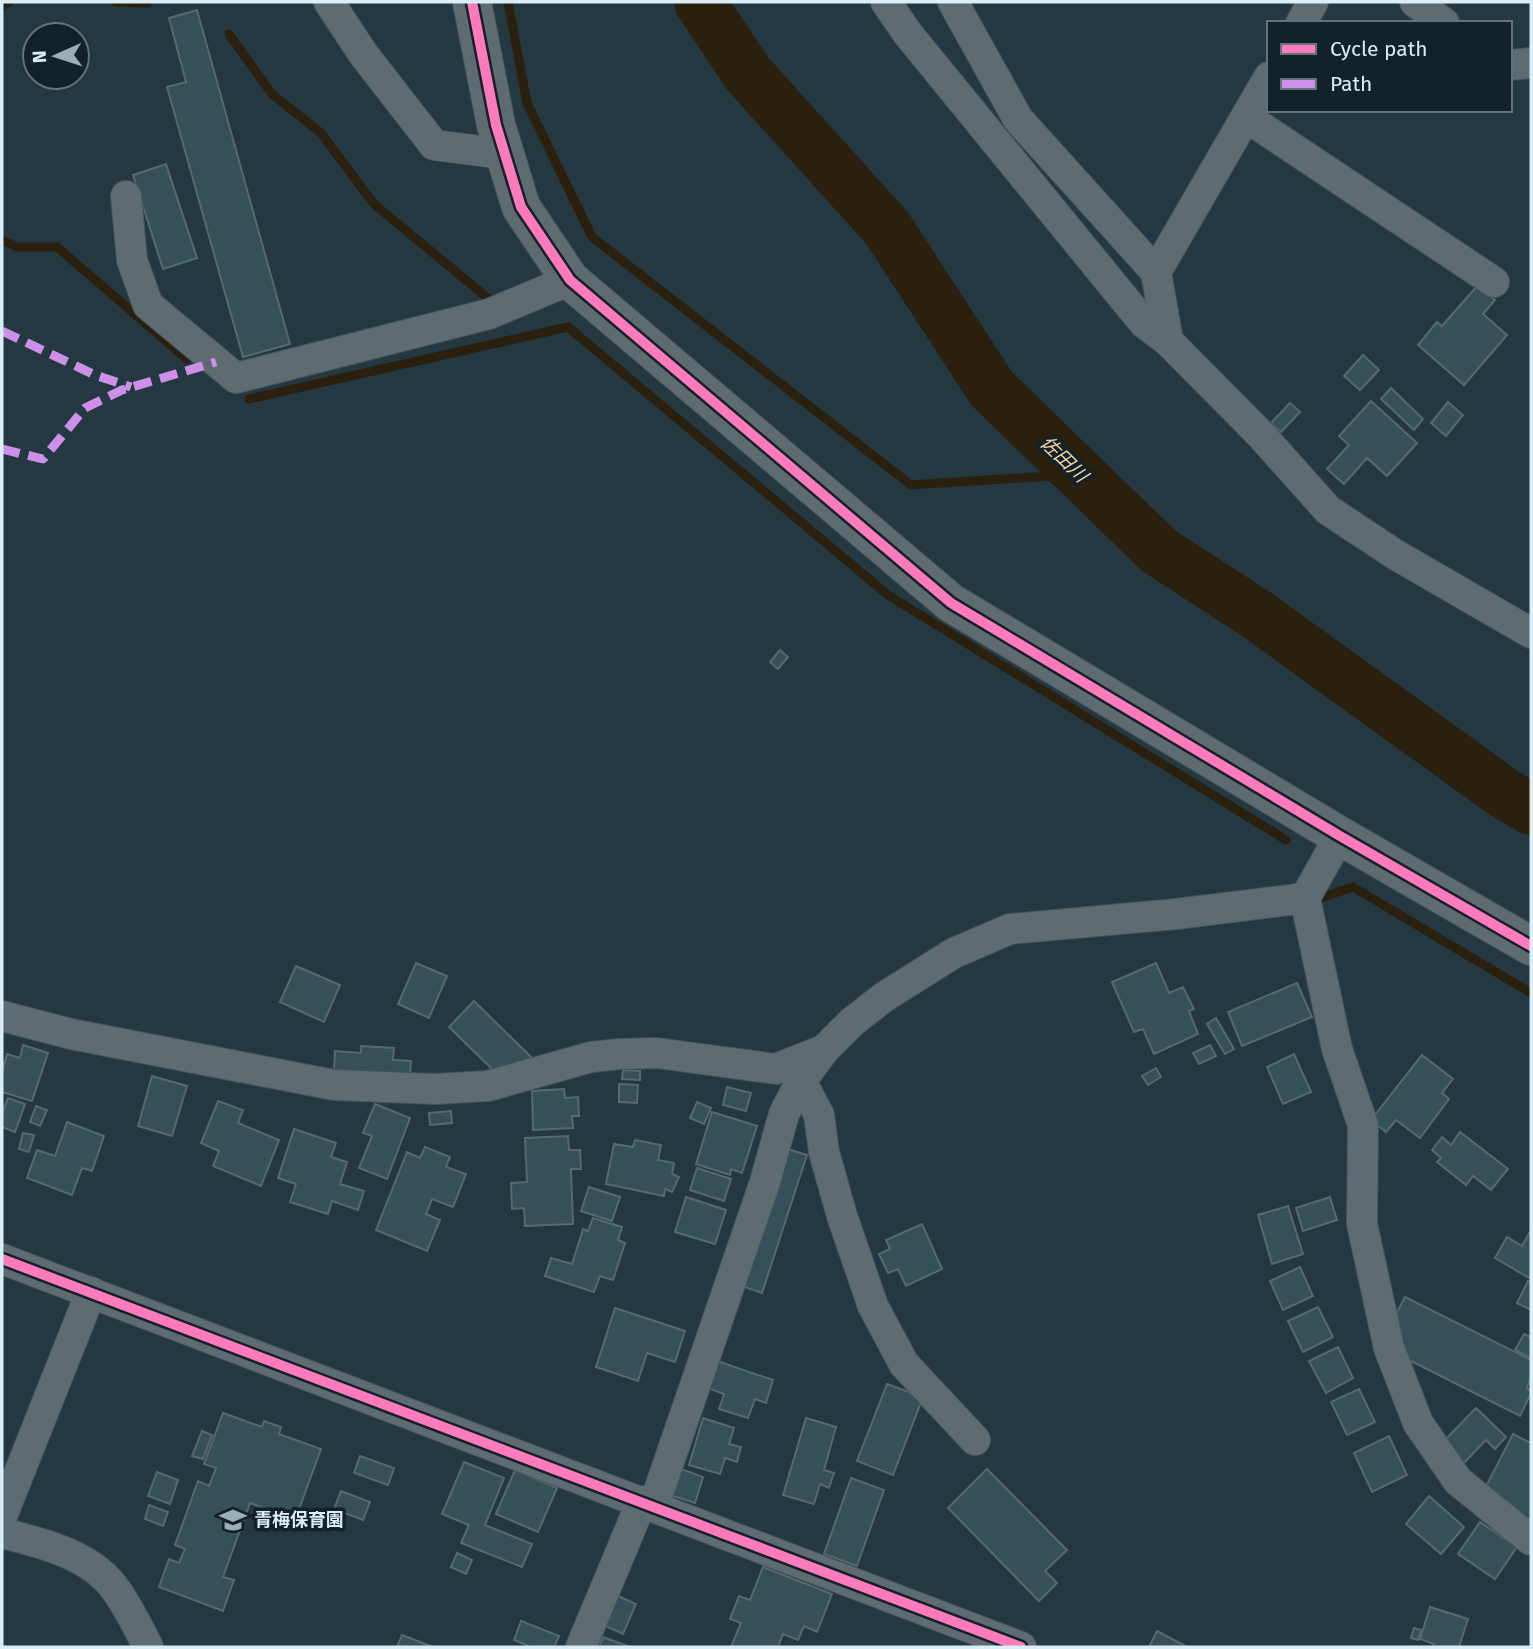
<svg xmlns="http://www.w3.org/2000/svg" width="1533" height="1649" font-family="'Fira Sans','Noto Sans JP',sans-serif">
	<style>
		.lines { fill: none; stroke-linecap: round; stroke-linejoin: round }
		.stream { stroke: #2b1f0d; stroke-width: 9 }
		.river { stroke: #2b1f0d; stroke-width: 52 }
		.building { fill: #365058; stroke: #57686f; stroke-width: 2 }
		.street-casing { stroke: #43545b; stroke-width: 32 }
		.secondary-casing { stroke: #43545b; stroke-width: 40 }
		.street { stroke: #5e6c72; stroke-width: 30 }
		.secondary { stroke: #5e6c72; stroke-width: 38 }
		.quiet { stroke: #ce8fe9; stroke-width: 9; stroke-dasharray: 18 9; stroke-linecap: butt }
		.cycleway-casing { stroke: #122228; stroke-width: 15 }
		.cycleway { stroke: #fd7abc; stroke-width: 10 }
		.labels { text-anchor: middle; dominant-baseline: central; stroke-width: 7; stroke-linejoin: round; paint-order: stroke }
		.poi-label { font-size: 18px; font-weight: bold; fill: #daeef7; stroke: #122228; text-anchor: start }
		.water-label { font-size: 19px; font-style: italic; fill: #fcd5a3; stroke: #122228 }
	</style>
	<rect width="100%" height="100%" fill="#233840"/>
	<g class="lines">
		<g class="stream">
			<path d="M116,2L148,3"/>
			<path d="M508,2L527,103L592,237L911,485L1080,474"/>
			<path d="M2,6L9,2"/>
			<path d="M229,34L272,94L321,133L374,204L490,300"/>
			<path d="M2,240L17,247H57L187,359"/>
			<path d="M249,399L568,327L888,595L1286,840"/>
			<path d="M1317,899L1353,887L1531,993"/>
		</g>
		<path class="river" d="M700,2L748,74L887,228L992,389L1159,551L1256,614L1504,793L1531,809"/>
	</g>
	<g class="building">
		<path d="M197,10L290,344L243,357L167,87L186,82L169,18Z"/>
		<path d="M166,164L197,258L163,269L133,175Z"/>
		<path d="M1478,285L1495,300L1483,314L1507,335L1464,385L1418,345L1437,322L1442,326Z"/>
		<path d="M1363,355L1379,370L1360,390L1344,376Z"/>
		<path d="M1391,388L1423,419L1414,430L1381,399Z"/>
		<path d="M1371,401L1417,443L1387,476L1367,458L1344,484L1327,469L1349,445L1339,436Z"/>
		<path d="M1448,402L1463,415L1446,436L1431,423Z"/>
		<path d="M1290,403L1300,412L1281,432L1271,423Z"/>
		<path d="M780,650L788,657L778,669L770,662Z"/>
		<path d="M416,963L447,976L429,1018L398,1004Z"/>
		<path d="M1156,963L1169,993L1183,987L1194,1009L1189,1011L1198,1034L1154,1054L1143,1029L1134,1032L1112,982Z"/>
		<path d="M296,966L340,985L324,1022L280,1002Z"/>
		<path d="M1297,983L1312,1017L1242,1046L1228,1012Z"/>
		<path d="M474,1001L532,1058L496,1073L449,1027Z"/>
		<path d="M1216,1018L1234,1049L1225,1054L1207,1024Z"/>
		<path d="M23,1045L48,1053L32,1101L2,1092V1072L7,1054L20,1058Z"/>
		<path d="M1210,1045L1216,1056L1199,1064L1193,1053Z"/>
		<path d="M361,1046L394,1048L393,1060L411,1061L410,1074L334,1070L335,1051L361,1053Z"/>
		<path d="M1294,1054L1311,1092L1283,1104L1267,1067Z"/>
		<path d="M1422,1055L1453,1079L1442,1093L1449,1099L1420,1138L1396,1120L1386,1132L1371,1120Z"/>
		<path d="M1156,1068L1161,1077L1148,1085L1142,1076Z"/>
		<path d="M623,1070L640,1071V1080L622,1079Z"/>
		<path d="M152,1076L187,1086L172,1136L138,1126Z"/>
		<path d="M619,1084L638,1085L637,1103L619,1102Z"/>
		<path d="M727,1087L751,1093L746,1111L723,1105Z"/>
		<path d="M564,1089L565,1098L578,1097L579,1116H572L573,1128L533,1130L532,1091Z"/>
		<path d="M8,1098L25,1104L15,1132L2,1127V1114Z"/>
		<path d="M218,1101L243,1110L238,1123L279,1140L261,1186L213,1166L219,1151L201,1143Z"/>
		<path d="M697,1102L711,1108L704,1124L690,1118Z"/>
		<path d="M375,1104L410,1118L387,1179L359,1168L372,1136L363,1133Z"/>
		<path d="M36,1106L47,1110L40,1126L30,1122Z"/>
		<path d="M451,1111L452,1123L430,1125L429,1113Z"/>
		<path d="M712,1112L757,1126L742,1173L731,1169L730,1175L696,1164Z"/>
		<path d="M67,1122L104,1136L92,1171L82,1168L72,1195L27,1178L37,1150L55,1156Z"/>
		<path d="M294,1129L336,1143L331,1157L347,1162L340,1184L364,1191L358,1210L332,1201L328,1214L290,1202L296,1184L278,1178Z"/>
		<path d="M1460,1132L1508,1169L1491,1190L1473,1176L1466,1185L1437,1162L1441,1158L1432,1150L1442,1137L1451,1145Z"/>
		<path d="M23,1133L34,1135L29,1152L19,1149Z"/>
		<path d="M568,1136L569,1150H580L581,1169H571L573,1224L525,1226L524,1208L512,1209L511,1183L527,1182L525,1138Z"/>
		<path d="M635,1140L661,1145L658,1160L674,1163L672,1174L679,1177L672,1192L665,1189L664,1196L606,1184L614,1144L633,1147Z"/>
		<path d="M425,1147L450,1157L446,1167L466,1174L453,1207L432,1199L426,1214L440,1220L427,1251L376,1230L407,1152L420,1158Z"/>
		<path d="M781,1147L807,1155L762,1293L736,1284Z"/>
		<path d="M697,1168L731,1179L724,1201L690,1190Z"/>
		<path d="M589,1187L620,1197L612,1221L581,1211Z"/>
		<path d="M686,1197L726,1210L715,1244L675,1232Z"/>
		<path d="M1330,1197L1337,1220L1303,1231L1296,1208Z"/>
		<path d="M1288,1206L1303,1254L1272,1264L1258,1215Z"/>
		<path d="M593,1218L622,1227L618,1240L625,1243L613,1280L600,1276L594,1292L545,1276L551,1258L572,1264L583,1229L588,1231Z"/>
		<path d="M922,1224L942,1269L906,1286L898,1269L888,1273L879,1254L890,1249L886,1240Z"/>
		<path d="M1531,1230V1279L1495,1258L1507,1237L1522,1246Z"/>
		<path d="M1300,1267L1313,1296L1283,1310L1270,1281Z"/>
		<path d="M1528,1281L1531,1283V1310L1517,1303Z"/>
		<path d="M1405,1297L1531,1360V1378L1527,1387L1531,1393L1520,1416L1391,1351L1401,1330L1390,1325Z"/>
		<path d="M1318,1307L1333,1337L1303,1352L1288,1321Z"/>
		<path d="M615,1308L685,1331L675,1362L647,1353L638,1381L596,1367Z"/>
		<path d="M1524,1334L1531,1337V1358L1515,1350Z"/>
		<path d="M1338,1347L1353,1378L1326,1393L1309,1361Z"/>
		<path d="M714,1360L773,1380L766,1403L755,1399L748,1418L719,1409L724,1394L705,1387Z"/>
		<path d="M887,1384L923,1397L893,1475L857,1461Z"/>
		<path d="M1359,1389L1375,1422L1347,1435L1331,1402Z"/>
		<path d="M1476,1408L1506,1437L1495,1449L1486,1440L1461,1466L1440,1445Z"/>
		<path d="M223,1413L262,1427L264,1421L281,1427L279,1434L321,1449L295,1520L250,1503L223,1577L234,1580L223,1611L159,1587L169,1559L179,1563L185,1549L175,1545L198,1481L209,1486L216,1468L204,1464Z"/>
		<path d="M703,1418L734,1428L729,1444L741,1447L737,1462L725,1458L720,1474L689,1465Z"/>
		<path d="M806,1418L836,1427L824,1470L834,1473L829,1488L820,1484L814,1504L783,1495Z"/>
		<path d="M202,1431L212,1435L203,1459L192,1456Z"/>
		<path d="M1513,1434L1531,1443V1521L1481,1496Z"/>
		<path d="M1389,1436L1407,1475L1372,1492L1354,1453Z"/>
		<path d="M360,1456L394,1468L388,1485L354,1473Z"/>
		<path d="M464,1462L504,1478L485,1525L532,1544L522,1567L461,1543L469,1525L442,1514Z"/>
		<path d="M676,1467L703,1477L695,1503L667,1494Z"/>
		<path d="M987,1469L1067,1550L1045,1571L1057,1583L1039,1601L948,1508Z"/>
		<path d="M515,1470L557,1488L538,1532L496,1514Z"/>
		<path d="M157,1472L178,1480L170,1504L148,1496Z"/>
		<path d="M851,1478L884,1490L857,1566L824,1554Z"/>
		<path d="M341,1491L370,1502L363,1520L334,1509Z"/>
		<path d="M1429,1496L1464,1527L1441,1554L1406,1524Z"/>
		<path d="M149,1505L168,1512L163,1526L145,1519Z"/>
		<path d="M1480,1522L1517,1547L1495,1579L1458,1554Z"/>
		<path d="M457,1553L472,1560L466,1574L451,1567Z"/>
		<path d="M763,1567L832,1594L817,1632L804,1626L798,1640L783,1634L778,1647H731L741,1623L730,1619L739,1596L750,1600Z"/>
		<path d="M609,1592L636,1604L623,1634L597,1622Z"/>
		<path d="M1430,1607L1468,1619L1459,1647H1434V1644L1420,1639Z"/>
		<path d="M521,1621L559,1636L554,1647H531L514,1640Z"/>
		<path d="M1414,1628L1421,1630L1418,1640L1411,1638Z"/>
		<path d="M1157,1631L1187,1647H1149Z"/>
		<path d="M402,1635L433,1647H397Z"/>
		<path d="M603,1637L630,1647H599Z"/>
	</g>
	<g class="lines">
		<defs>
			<g id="street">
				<path d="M329,2L364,55L434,145L504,154"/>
				<path d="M886,2L908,34L1144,323L1168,341"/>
				<path d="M953,2L1018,119L1156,272"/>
				<path d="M1415,2L1444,23"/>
				<path d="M1301,23L1313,2"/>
				<path d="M1510,65L1531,63"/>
				<path d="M1269,77L1156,272L1168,341L1262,436L1328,510L1396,555L1531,633"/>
				<path d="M1246,117L1494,282"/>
				<path d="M126,196L132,260L148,305L236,378L489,314L570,280"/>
				<path d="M1340,836L1305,898L1337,1049L1363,1125L1362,1224L1389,1348L1418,1423L1458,1481L1531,1540"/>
				<path d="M2,1016L71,1034L334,1085L436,1089L488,1086L591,1057L620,1054L657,1053L776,1069L824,1050"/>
				<path d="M801,1081L819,1115L824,1152L842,1216L873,1306L904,1364L975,1440"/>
				<path d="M2,1259L1021,1647"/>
				<path d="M654,1505L765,1182L784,1114L801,1081L824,1050L852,1022L884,997L954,953L1010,929L1176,914L1305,898"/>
				<path d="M2,1516L91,1292"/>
				<path d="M2,1533C39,1542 88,1554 113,1586C127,1604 138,1627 148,1647"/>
				<path d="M581,1647L642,1501"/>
			</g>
			<path id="secondary" d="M472,2L496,125L521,207L570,280L951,603L1340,836L1531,946"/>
		</defs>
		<use href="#street" class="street-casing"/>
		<use href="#secondary" class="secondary-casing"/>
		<use href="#street" class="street"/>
		<use href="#secondary" class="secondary"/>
		<g class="quiet">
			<path d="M2,331L95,375L131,387"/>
			<path d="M2,449L43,459L85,408L122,390L216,362"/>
		</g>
		<defs>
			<g id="cycleway">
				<path d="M472,2L496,125L521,207L570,280L951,603L1340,836L1531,946"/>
				<path d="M2,1259L1021,1647"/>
			</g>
		</defs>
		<use href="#cycleway" class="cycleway-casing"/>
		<use href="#cycleway" class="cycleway"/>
	</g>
	<defs>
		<symbol id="school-bare" viewBox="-9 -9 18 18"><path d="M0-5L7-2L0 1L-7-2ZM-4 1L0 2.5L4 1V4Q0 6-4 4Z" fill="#9aaeb7" stroke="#122228" stroke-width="2.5" paint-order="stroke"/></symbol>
	</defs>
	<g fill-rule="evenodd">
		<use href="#school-bare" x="214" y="1501" width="38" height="38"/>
	</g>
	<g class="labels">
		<g class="poi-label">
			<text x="254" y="1520">青梅保育園</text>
		</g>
		<g class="water-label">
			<text transform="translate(1064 459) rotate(44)">佐田川</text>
		</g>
	</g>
	<rect width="1533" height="1649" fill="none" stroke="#daeef7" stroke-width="7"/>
	<rect x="1267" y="21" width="245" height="91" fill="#122228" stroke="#62747b" stroke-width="2"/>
	<rect x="1281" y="44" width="35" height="10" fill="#fd7abc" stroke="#62747b" stroke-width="2"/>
	<text x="1330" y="56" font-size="21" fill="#daeef7">Cycle path</text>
	<rect x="1281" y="79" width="35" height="10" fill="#ce8fe9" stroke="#62747b" stroke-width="2"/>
	<text x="1330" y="91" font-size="21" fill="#daeef7">Path</text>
	<g transform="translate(56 56) rotate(267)"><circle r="33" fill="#122228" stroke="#62747b" stroke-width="2"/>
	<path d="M0-5L12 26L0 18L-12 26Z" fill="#9aaeb7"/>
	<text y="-10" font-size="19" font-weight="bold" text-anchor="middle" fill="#daeef7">N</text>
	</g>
</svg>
